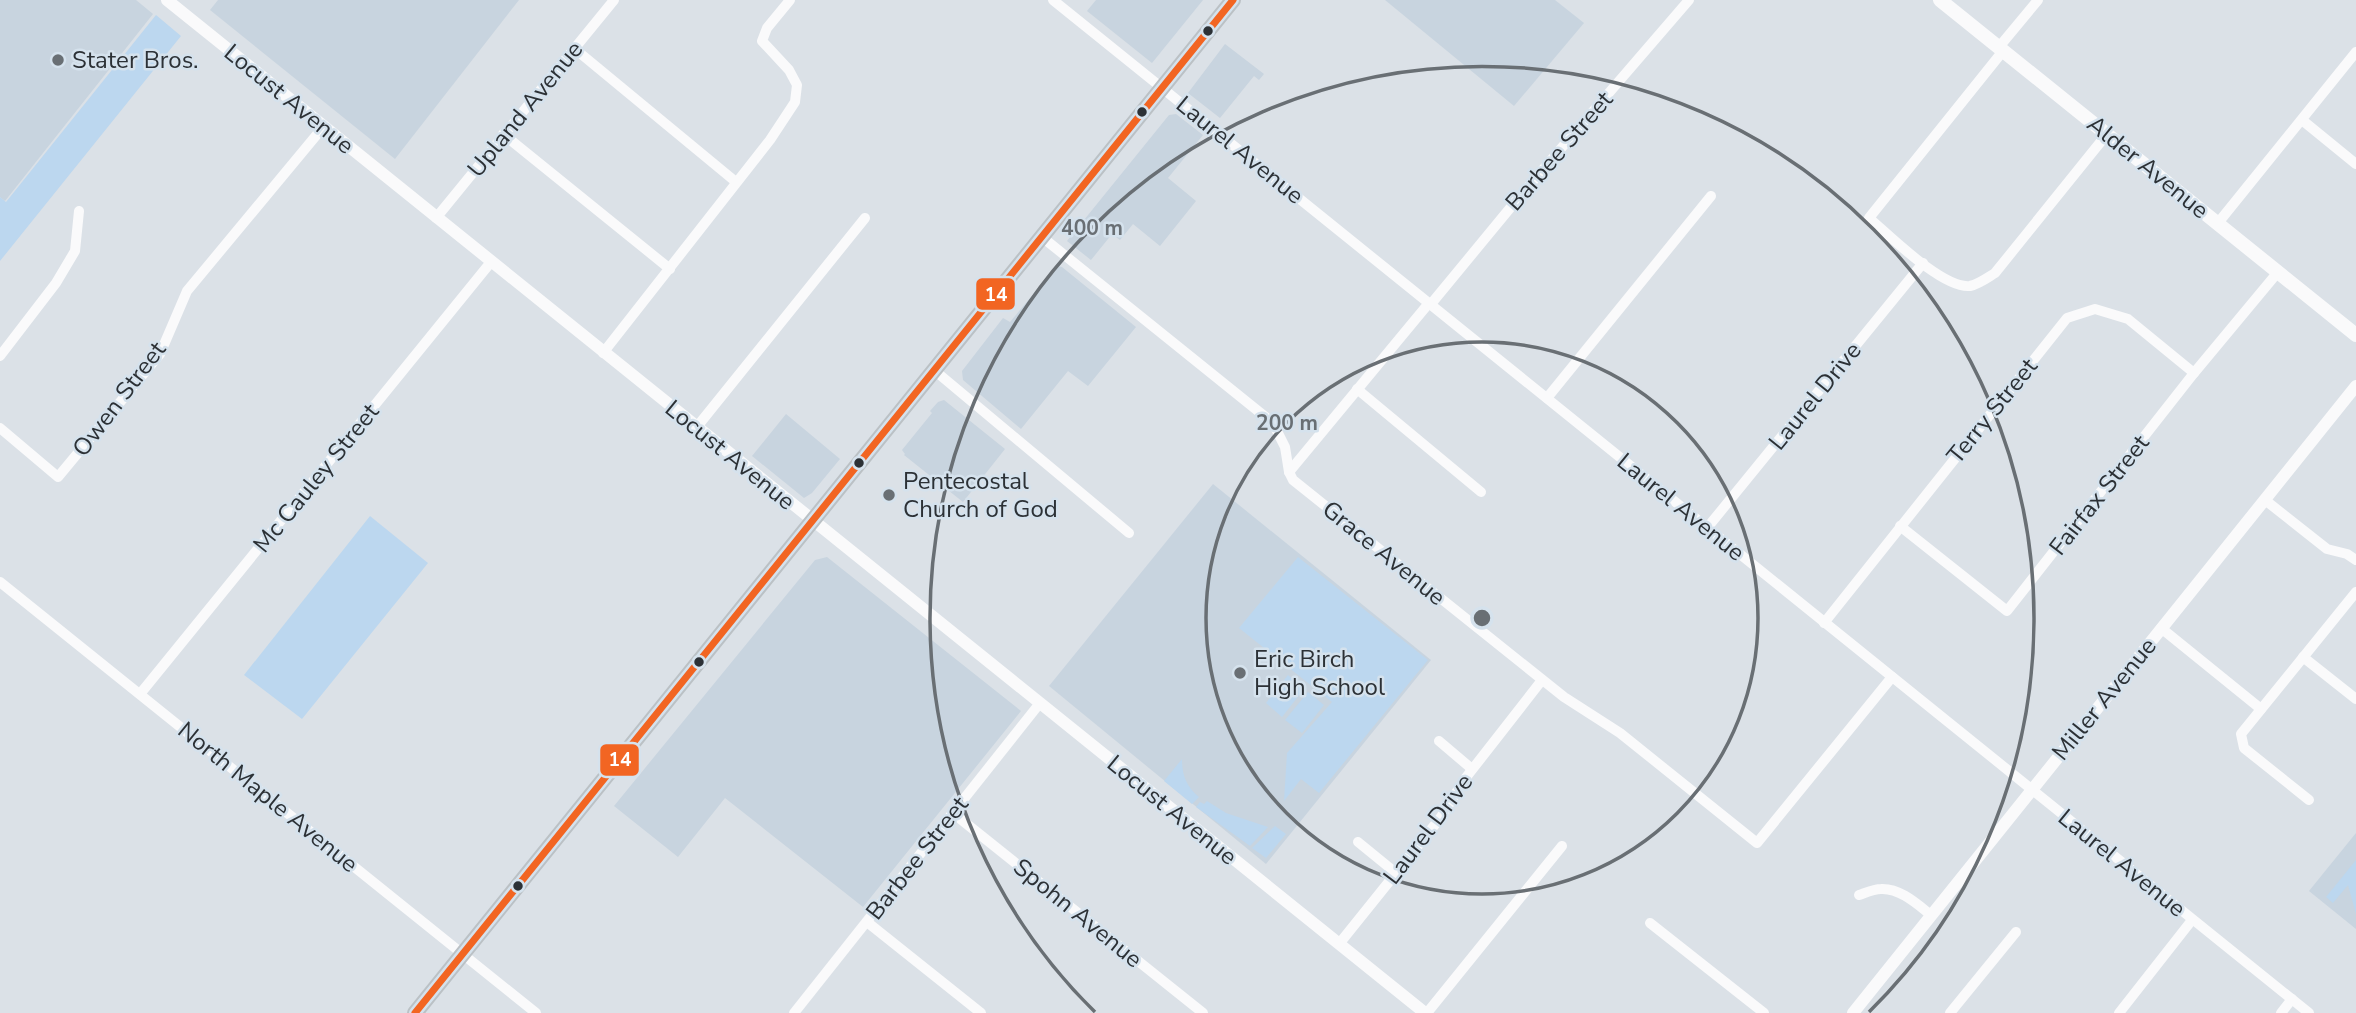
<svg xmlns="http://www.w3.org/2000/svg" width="2356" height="1013" font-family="'Nunito Sans',sans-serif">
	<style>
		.built { fill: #c8d4df }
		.green { fill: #bcd7ef }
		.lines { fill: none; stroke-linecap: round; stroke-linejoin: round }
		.minor { stroke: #fafafb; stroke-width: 10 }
		.tertiary { stroke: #fafafb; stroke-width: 12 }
		.secondary { stroke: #fafafb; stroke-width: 14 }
		.primary { stroke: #bbc1c5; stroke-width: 16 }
		.bus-1-casing { stroke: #d5e2ed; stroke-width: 12 }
		.bus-1 { stroke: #f26522; stroke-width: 7 }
		.ring { fill: none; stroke: #696f74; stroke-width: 3.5 }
		.bus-dot { fill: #2c3136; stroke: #d5e2ed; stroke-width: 2.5 }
		.poi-dot { fill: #696f74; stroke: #d5e2ed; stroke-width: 2.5 }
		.labels { text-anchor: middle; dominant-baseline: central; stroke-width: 5; stroke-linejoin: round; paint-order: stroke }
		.poi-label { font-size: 24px; fill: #2c3136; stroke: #d5e2ed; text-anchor: start }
		.street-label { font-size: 24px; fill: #2c3136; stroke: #d5e2ed }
		.centre { fill: #696f74; stroke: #d5e2ed; stroke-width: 3.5 }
		.ring-label { font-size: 21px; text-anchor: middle; font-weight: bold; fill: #696f74; stroke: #d5e2ed; stroke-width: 5; stroke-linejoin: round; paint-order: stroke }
		.line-badge { stroke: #d5e2ed; stroke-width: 2.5 }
		.badge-label { font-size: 19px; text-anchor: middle; font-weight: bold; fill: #fff }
	</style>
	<rect width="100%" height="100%" fill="#dbe1e7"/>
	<g class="built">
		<path d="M0,0H136L153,14L5,201L0,197Z"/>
		<path d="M218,0H519L395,159L210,10Z"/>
		<path d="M1096,0H1203L1152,63L1087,11Z"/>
		<path d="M1385,0H1555L1584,23L1514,106Z"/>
		<path d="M1225,44L1264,74L1259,80L1254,76L1220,118L1188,93Z"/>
		<path d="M1176,114L1203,135L1168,178L1196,201L1160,246L1133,224L1120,240L1112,234L1091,260L1067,241L1169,115Z"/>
		<path d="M1057,266L1062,267L1136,327L1088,386L1068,371L1021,429L963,380L962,371L1003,318L1010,322Z"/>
		<path d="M944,400L1005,449L963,502L904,455L905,454L902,450L932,413L930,411L938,402Z"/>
		<path d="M786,414L840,459L812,493L804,498L752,456Z"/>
		<path d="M1213,484L1431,660L1266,864L1049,686Z"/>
		<path d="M827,557L1021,711L863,907L725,798L678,857L614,806L815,560Z"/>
		<path d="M2356,833V929L2309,891Z"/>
	</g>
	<g class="green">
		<path d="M156,15L181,36L0,261V197L6,202Z"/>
		<path d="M370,516L428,563L302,719L244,675Z"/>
		<path d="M1298,557L1428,660L1319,793L1301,779L1284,801L1287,753L1332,702L1239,628Z"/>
		<path d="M1288,675L1304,689L1282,717L1266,703Z"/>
		<path d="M1308,692L1324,705L1302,733L1285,720Z"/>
		<path d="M1182,759C1182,775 1186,786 1199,797L1192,804L1164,781Z"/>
		<path d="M1207,801L1226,813L1268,827L1250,846L1196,807L1200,802L1204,804Z"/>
		<path d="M1275,826L1286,834L1266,858L1252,848Z"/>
		<path d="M2356,860V914L2348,885L2333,903L2326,897Z"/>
	</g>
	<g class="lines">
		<g class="minor">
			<path d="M1053,0L2309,1013"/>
			<path d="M1999,47L2038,0"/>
			<path d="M575,49L736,182"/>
			<path d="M2003,51L1869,218C1890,236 1943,289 1970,286C1979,284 1987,278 1995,273L2107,134"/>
			<path d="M2302,120L2356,164"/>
			<path d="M503,134L670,269"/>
			<path d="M436,218L614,0"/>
			<path d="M2218,223L2356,52"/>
			<path d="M1042,237L1273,423L1285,447L1289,472L1293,480L1564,697L1620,733L1757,843L1892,677"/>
			<path d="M1431,304L1520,196L1689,0"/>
			<path d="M603,353L770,140L795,102L797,85L789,70L762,41L767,28L790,0"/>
			<path d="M0,356L56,283L75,251L79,211"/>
			<path d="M934,370L1129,533"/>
			<path d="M1357,389L1481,492"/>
			<path d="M1547,398L1711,196"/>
			<path d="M0,428L58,477L160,354L187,291L324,126"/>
			<path d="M696,428L865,218"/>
			<path d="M1289,472L1429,303"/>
			<path d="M2265,500L2327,549L2347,554L2356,560"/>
			<path d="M1900,526L2007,611L2194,373L2278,272"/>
			<path d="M1707,528L1923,263"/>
			<path d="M0,582L536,1013"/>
			<path d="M1824,623L2067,318L2095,309L2128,319L2194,373"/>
			<path d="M2161,628L2261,709"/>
			<path d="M2303,657L2356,699"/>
			<path d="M140,694L491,262"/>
			<path d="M1439,741L1472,769"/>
			<path d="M2309,800L2244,748L2241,734L2356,592"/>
			<path d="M953,813L1203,1013"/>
			<path d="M1358,842L1396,873"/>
			<path d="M1859,895C1865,893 1874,889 1881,889C1900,888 1917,904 1931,915"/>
			<path d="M867,922L981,1013"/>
			<path d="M1650,923L1764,1013"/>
			<path d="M1339,944L1441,817L1464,780L1542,680"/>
			<path d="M794,1013L1040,703"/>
			<path d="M1427,1013L1562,846"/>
			<path d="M1950,1013L2016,932"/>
			<path d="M2119,1013L2192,920"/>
			<path d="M2281,1013L2292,999"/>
		</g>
		<g class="tertiary">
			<path d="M167,0L1425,1013"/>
			<path d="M1853,1013L2356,386"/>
		</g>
		<path class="secondary" d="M1940,0L2356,335"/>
		<path class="primary" d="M415,1013L1233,0"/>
		<defs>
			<path id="bus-1" d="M415,1013L1233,0"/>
		</defs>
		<use href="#bus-1" class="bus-1-casing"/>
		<use href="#bus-1" class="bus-1"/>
	</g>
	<g class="ring">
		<circle cx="1482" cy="618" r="276"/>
		<path d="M1095 1012A552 552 0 1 1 1869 1012"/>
	</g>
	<g class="bus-dot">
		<circle cx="1208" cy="31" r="6"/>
		<circle cx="1142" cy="112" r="6"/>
		<circle cx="859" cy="463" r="6"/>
		<circle cx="699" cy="662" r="6"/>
		<circle cx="518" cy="886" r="6"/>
	</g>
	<g class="poi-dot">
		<circle cx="58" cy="60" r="7"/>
		<circle cx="889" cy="495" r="7"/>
		<circle cx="1240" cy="673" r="7"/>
	</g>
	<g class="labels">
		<g class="poi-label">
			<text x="72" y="60">Stater Bros.</text>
			<text x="903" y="481">Pentecostal<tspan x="903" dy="28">Church of God</tspan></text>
			<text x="1254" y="659">Eric Birch<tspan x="1254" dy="28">High School</tspan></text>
		</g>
		<g class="street-label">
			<text transform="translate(289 99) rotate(39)">Locust Avenue</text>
			<text transform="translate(525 109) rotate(-51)">Upland Avenue</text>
			<text transform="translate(1240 150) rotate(39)">Laurel Avenue</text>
			<text transform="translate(1559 151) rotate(-49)">Barbee Street</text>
			<text transform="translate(2148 167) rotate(39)">Alder Avenue</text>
			<text transform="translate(1815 396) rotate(-51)">Laurel Drive</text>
			<text transform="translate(119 399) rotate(-53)">Owen Street</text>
			<text transform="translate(1992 411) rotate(-51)">Terry Street</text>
			<text transform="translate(730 455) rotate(39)">Locust Avenue</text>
			<text transform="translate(316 478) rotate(-51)">Mc Cauley Street</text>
			<text transform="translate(2099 495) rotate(-52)">Fairfax Street</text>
			<text transform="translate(1681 507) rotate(39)">Laurel Avenue</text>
			<text transform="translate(1384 553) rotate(39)">Grace Avenue</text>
			<text transform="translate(2104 699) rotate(-51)">Miller Avenue</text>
			<text transform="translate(268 797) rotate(39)">North Maple Avenue</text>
			<text transform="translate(1172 810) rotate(39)">Locust Avenue</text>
			<text transform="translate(1428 829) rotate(-53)">Laurel Drive</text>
			<text transform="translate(917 858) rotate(-52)">Barbee Street</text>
			<text transform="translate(2122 863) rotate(39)">Laurel Avenue</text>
			<text transform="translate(1078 913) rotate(39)">Spohn Avenue</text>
		</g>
	</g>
	<circle cx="1482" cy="618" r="10" class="centre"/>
	<g class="ring-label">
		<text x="1092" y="235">400 m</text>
		<text x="1287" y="430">200 m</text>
	</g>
	<g class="line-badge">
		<rect x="975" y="277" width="41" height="34" rx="7" fill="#f26522"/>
		<rect x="599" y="743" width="41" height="34" rx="7" fill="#f26522"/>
	</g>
	<g class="badge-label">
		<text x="996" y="301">14</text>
		<text x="620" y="766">14</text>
	</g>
</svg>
